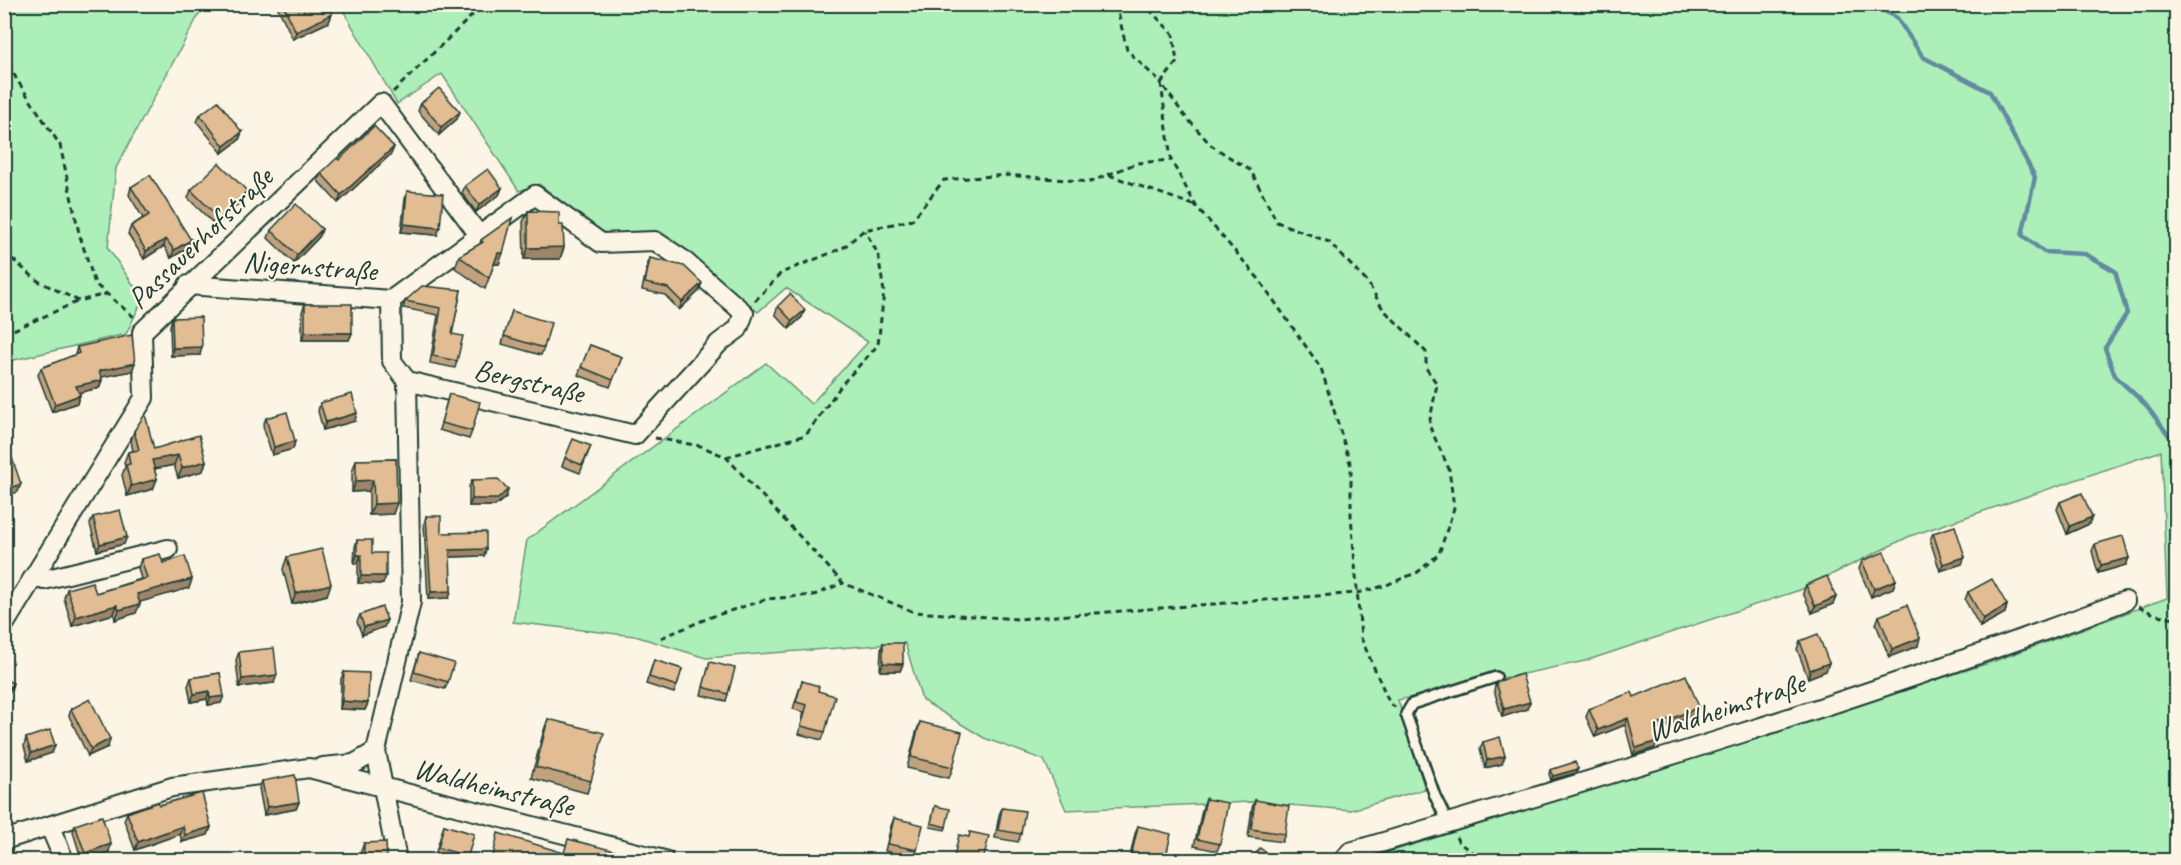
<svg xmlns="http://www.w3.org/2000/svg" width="2181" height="865" font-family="Caveat,sans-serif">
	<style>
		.green { fill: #adefb8; stroke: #669676; stroke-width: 1.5 }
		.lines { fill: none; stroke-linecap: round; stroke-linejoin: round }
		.stream { stroke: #628ba1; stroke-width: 4.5 }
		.service-casing { stroke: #1f3d34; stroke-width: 14 }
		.minor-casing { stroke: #1f3d34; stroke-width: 22 }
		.path { stroke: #1f3d34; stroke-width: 3; stroke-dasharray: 6 4.5; stroke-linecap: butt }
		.service { stroke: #fcf5e5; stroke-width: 9 }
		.minor { stroke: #fcf5e5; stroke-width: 18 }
		.wall { fill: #c2a27e; stroke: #1f3d34; stroke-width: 1.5 }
		.shaded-wall { fill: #9e8467; stroke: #1f3d34; stroke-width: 1.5 }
		.building { fill: #e2bc93; stroke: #1f3d34; stroke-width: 1.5 }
		.labels { text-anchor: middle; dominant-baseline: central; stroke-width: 4.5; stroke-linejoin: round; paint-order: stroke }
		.street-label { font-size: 30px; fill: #1f3d34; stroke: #fcf5e5 }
	</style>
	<rect width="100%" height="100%" fill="#fcf5e5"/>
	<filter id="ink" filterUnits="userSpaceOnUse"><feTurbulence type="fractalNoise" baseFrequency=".0167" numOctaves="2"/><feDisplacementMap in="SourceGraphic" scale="12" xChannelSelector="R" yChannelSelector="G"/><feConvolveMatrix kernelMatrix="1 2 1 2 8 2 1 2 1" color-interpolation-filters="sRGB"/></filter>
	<g filter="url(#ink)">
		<g class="green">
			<path d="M5,4L204,5L116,168L108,248L143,299L126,334L5,362Z"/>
			<path d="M340,5H2176V860H1364L1989,663L2167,598L2161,451L1910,536L1800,590L1585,661L1398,700L1425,789L1351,810L1251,802L1066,810L1044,760L984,738L922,700L905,643L706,658L635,636L513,622L527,540L766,363L811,404L868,342L786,288L758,312L662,235L602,233L539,184L519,191L442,74L397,104Z"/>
		</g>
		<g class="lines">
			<path class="stream" d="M1873,4L1897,18L1923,57L1990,92L2035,177L2022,235L2044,252L2085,254L2115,271L2127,313L2105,348L2115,376L2145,404L2176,445"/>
			<defs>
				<path id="service" d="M1448,823L1435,796L1406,714L1412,704L1496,677"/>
				<g id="minor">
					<path d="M188,285L391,300L535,195L601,243L655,241L682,259L744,313L738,329L719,343L635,435L407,381L411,602L376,751L397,860"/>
					<path d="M391,300L392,361L407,381"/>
					<path d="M36,576L44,580L168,549"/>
					<path d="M4,625L144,398L142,332L381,103L479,235"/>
					<path d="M323,767L354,764L376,751"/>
					<path d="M50,827L64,860"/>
					<path d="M4,840L172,787L309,768L664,860"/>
					<path d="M1344,860L1350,852C1611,775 1871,697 2125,601"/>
				</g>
			</defs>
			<use href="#service" class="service-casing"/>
			<use href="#minor" class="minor-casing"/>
			<g class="path">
				<path d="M1116,4L1127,50L1161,83L1171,160L1196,206L1258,278L1321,368L1351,466V515L1361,638L1390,704L1397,708"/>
				<path d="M4,55L17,80L60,145L79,233L95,284L134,317"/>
				<path d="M393,92L484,4"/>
				<path d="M1109,175L1196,206"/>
				<path d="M4,252L38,281L79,301L106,294"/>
				<path d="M755,301L781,273L843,248L864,230L912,220L944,180L1007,175L1090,182L1137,163L1171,160"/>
				<path d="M4,334L79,301"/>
				<path d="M655,438L701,446L726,457L843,583L914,612L1018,619L1357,593L1384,586L1418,572L1439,554L1454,508L1449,469L1429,425L1437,384L1426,368V352L1383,309L1368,283L1329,242L1277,222L1251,171L1211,145L1184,115L1161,83L1177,62L1173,34L1144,4"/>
				<path d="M726,457L806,435L843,383L878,345L884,292L878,254L865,231"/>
				<path d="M2138,607L2157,615L2176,618"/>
				<path d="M661,638L711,617L767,599L814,595L843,583"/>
				<path d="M1456,837L1459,843L1484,860"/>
			</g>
			<use href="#service" class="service"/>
			<use href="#minor" class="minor"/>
		</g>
		<g class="wall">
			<path d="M276,4H327L332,14L329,22L293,39Z"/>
			<path d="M421,103L457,119L439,135L418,111Z"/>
			<path d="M200,115L242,132L239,140L222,153L197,122Z"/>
			<path d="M394,147L391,154L338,203L318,181L321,173L339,160Z"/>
			<path d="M465,186L502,188L499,195L476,212L462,193Z"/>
			<path d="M131,187L191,240L188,248L171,258L164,246L144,259L128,234L131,226L143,218L129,195Z"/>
			<path d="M191,190L247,191L244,198L216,226L188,198Z"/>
			<path d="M407,191L437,235L401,232L405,199Z"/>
			<path d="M528,211L559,225L564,247L560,259H524L523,222Z"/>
			<path d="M512,218L499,264H494L485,289L455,268L459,256L480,244L481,240Z"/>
			<path d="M322,229L319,237L294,263L268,238L271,230Z"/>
			<path d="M650,258L699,291L679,310L665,295L642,290L647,266Z"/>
			<path d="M461,290L452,334L457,361L455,368L430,363L438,315L403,308L405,301Z"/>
			<path d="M305,304L352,333L349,340H302V312Z"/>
			<path d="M778,306L802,317L789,329L775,314Z"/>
			<path d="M512,311L544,348L541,355L502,344Z"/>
			<path d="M172,318L200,355L171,356L170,326Z"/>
			<path d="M590,345L622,357L610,387L578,375Z"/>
			<path d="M77,347L132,371L101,377L102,380L99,388L79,392L80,395L77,403L52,412L38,375L41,368L75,355Z"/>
			<path d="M449,394L472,431L469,439L439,430Z"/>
			<path d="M320,403L355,421L323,430L318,411Z"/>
			<path d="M266,418L295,441L293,449L272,455L263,426Z"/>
			<path d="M134,431L154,449L206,461L203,471L178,478L174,465L154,469L157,479L153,489L127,496L122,475L125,467L124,462L128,452L133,451L131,441Z"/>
			<path d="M591,446L580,473L562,466L565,458Z"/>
			<path d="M396,459L393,514L369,515V491L352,492V472L356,460Z"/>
			<path d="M472,480L508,489L506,497L495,506H469V487Z"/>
			<path d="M2060,502L2089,524L2067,534L2057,509Z"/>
			<path d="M426,516L441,533L486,549L484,556L450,557L451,591L449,598L428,599L424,524Z"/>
			<path d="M93,517L124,544L97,551L90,524Z"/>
			<path d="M1933,533L1962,564L1940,571L1930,540Z"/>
			<path d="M357,540L372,553L383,584L358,583V563H354L355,547Z"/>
			<path d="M2095,544L2129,558L2126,565L2098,573L2092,551Z"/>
			<path d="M287,557L327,595L292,604L283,569Z"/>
			<path d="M141,559L163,563L192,579L189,588L139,602L136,613L115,620L114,614L72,626L64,598L67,589L96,593L141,579L138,568Z"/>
			<path d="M1862,561L1896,580L1893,588L1871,597L1859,569Z"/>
			<path d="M1806,585L1836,597L1833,604L1812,613L1803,593Z"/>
			<path d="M1968,592L2007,605L2005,613L1980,627L1965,600Z"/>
			<path d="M360,615L384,627L362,635L357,622Z"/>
			<path d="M1879,616L1918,646L1889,657L1876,624Z"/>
			<path d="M1800,641L1826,671L1808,678L1797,649Z"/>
			<path d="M883,643L903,664L900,671H880L881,650Z"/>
			<path d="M239,652L274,683L239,687L236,660Z"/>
			<path d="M419,653L448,682L445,689L411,680Z"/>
			<path d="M654,660L682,669L674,693L646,684Z"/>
			<path d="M710,662L728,694L726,701L701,695Z"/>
			<path d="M344,672L368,703L365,710L340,709L341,679Z"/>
			<path d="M220,673L221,703L208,705L207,699L191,702L188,686L191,678Z"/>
			<path d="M802,681L818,691L825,732L822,740L799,734L804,712L793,709Z"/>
			<path d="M1496,682L1527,709L1502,717L1494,690Z"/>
			<path d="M1634,697L1699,707L1697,714L1655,732V748L1633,755L1625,725L1595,737L1586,717L1589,709Z"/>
			<path d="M71,709L108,747L88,756L69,716Z"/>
			<path d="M548,719L591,781L587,793L531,778L544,730Z"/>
			<path d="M920,722L953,767L949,778L907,768L916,733Z"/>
			<path d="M26,738L55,745L52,753L28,761L24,746Z"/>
			<path d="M1483,742L1502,764L1485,768L1480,749Z"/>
			<path d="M1550,770L1576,773L1551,780L1549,774Z"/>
			<path d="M262,781L299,802L296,809L264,815L259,788Z"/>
			<path d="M1206,799L1220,844L1217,851L1194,846L1203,806Z"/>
			<path d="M1255,800L1285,834L1282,842L1248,837L1252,808Z"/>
			<path d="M159,805L211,827L208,835L182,842L180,834L135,850L124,820L127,813Z"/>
			<path d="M935,806L946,827L945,830L930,827Z"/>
			<path d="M1002,808L1021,834L1018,842L995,838L999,815Z"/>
			<path d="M894,818L917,850L914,858L885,851L891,826Z"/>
			<path d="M75,825L109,852L82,861L73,832Z"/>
			<path d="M444,825L474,834L466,861H453L435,855Z"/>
			<path d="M1138,826L1165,861H1129L1135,834Z"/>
			<path d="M364,843L387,861H361V851Z"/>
		</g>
		<g class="shaded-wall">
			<path d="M332,14L329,22L293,39L296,32Z"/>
			<path d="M460,112L457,119L439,135L441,127Z"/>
			<path d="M242,132L239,140L222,153L224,146Z"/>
			<path d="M394,147L391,154L338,203L341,195Z"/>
			<path d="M502,188L499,195L476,212L479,205Z"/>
			<path d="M247,191L244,198L216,226L219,218Z"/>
			<path d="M404,224L440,228L437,235L401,232Z"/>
			<path d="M322,229L319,237L294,263L297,255Z"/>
			<path d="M166,239L164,246L144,259L146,251Z"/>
			<path d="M191,240L188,248L171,258L174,250Z"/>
			<path d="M564,247L560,259H524L528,248Z"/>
			<path d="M498,253H503L499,264H494Z"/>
			<path d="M702,283L699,291L679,310L682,302Z"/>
			<path d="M805,310L802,317L789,329L792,321Z"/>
			<path d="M305,332L352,333L349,340H302Z"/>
			<path d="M202,347L200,355L171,356L173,348Z"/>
			<path d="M135,363L132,371L97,378L99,371Z"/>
			<path d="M102,380L99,388L74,394L76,386Z"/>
			<path d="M80,395L77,403L52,412L55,404Z"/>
			<path d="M357,413L355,421L323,430L326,422Z"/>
			<path d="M295,441L293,449L272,455L274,447Z"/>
			<path d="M178,455L174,465L149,470L152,460Z"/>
			<path d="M206,461L203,471L178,478L182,468Z"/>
			<path d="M157,479L153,489L127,496L131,486Z"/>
			<path d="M373,480L369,491L352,492L356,481Z"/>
			<path d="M21,484L18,492L4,497V490Z"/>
			<path d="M508,489L506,497L495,506H469L472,499Z"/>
			<path d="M397,503L393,514L369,515L374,504Z"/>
			<path d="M2092,517L2089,524L2067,534L2070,526Z"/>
			<path d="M127,537L124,544L97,551L100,544Z"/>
			<path d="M486,549L484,556L447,557L450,550Z"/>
			<path d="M357,555H361L358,563H354Z"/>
			<path d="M1965,557L1962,564L1940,571L1943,564Z"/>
			<path d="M2129,558L2126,565L2098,573L2101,565Z"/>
			<path d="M361,576H386L383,584L358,583Z"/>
			<path d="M192,579L189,588L134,604L137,594Z"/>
			<path d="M1896,580L1893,588L1871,597L1874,589Z"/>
			<path d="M331,584L327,595L292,604L296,593Z"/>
			<path d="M451,591L449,598L428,599L431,592Z"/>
			<path d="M1836,597L1833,604L1812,613L1815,606Z"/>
			<path d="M140,604L136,613L115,620L119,610Z"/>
			<path d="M117,605L114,614L72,626L76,617Z"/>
			<path d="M2007,605L2005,613L1980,627L1983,619Z"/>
			<path d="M387,620L384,627L362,635L364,627Z"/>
			<path d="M1920,638L1918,646L1889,657L1892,649Z"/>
			<path d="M883,663L903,664L900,671H880Z"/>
			<path d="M1829,663L1826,671L1808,678L1810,670Z"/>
			<path d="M277,675L274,683L239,687L242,679Z"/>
			<path d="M13,683L10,691L4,700V697Z"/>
			<path d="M209,691L207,699L191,702L194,694Z"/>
			<path d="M224,696L221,703L208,705L210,698Z"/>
			<path d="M342,701L368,703L365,710L340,709Z"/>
			<path d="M1530,702L1527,709L1502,717L1504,709Z"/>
			<path d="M1699,707L1697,714L1651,733L1654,726Z"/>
			<path d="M1628,718L1625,725L1595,737L1598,730Z"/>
			<path d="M110,739L108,747L88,756L91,749Z"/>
			<path d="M1658,741L1655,748L1633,755L1636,748Z"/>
			<path d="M55,745L52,753L28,761L31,753Z"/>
			<path d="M1505,756L1502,764L1485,768L1487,760Z"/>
			<path d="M1578,769L1576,773L1551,780L1553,776Z"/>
			<path d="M299,802L296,809L264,815L267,807Z"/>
			<path d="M183,826L180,834L135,850L138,842Z"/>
			<path d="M211,827L208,835L182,842L185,835Z"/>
			<path d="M111,844L109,852L82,861L85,853Z"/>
		</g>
		<g class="building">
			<path d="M283,4H327L332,14L296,32Z"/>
			<path d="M439,88L460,112L441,127L421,103Z"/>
			<path d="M218,101L242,132L224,146L200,115Z"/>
			<path d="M374,126L394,147L341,195L321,173L337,158L339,160Z"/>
			<path d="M219,163L247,191L219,218L191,190Z"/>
			<path d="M488,169L502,188L479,205L465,186Z"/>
			<path d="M150,175L191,240L174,250L166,239L146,251L131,226L149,215L131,187Z"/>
			<path d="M407,191L443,194L440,228L404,224Z"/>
			<path d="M296,204L322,229L297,255L271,230Z"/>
			<path d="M528,211L559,212V225H563L564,247L528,248Z"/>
			<path d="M512,218L503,253H498L489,278L459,256L483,242L481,240Z"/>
			<path d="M650,258L684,266L702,283L682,302L668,288L645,283Z"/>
			<path d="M422,286L461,290L452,334L463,336L457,361L433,356L441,308L405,301Z"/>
			<path d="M790,294L805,310L792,321L778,306Z"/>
			<path d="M305,304H352V333L305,332Z"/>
			<path d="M512,311L551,323L544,348L504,336Z"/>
			<path d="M201,317L202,347L173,348L172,318Z"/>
			<path d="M132,335L135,363L99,371L102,380L76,386L80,395L55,404L41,368L79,353L77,347Z"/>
			<path d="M590,345L622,357L613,380L581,367Z"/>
			<path d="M352,394L357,413L326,422L320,403Z"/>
			<path d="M449,394L480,402L472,431L441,423Z"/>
			<path d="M287,412L295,441L274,447L266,418Z"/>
			<path d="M145,414L154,449L199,435L206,461L182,468L178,455L152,460L157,479L131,486L126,465L130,464L128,452L139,450L134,431Z"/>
			<path d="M573,439L591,446L582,465L565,458Z"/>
			<path d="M10,452L21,484L4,490V454Z"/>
			<path d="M396,459L397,503L374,504L373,480L356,481V460Z"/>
			<path d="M498,479L508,489L498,499H472V480Z"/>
			<path d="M2082,493L2092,517L2070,526L2060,502Z"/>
			<path d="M120,510L127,537L100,544L93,517Z"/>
			<path d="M426,516H441V533L486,532V549L450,550L451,591L431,592Z"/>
			<path d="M1955,526L1965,557L1943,564L1933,533Z"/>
			<path d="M2123,536L2129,558L2101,565L2095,544Z"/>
			<path d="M357,540H372V553H386V576H361V555H357Z"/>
			<path d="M322,549L331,584L296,593L287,557Z"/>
			<path d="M1884,552L1896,580L1874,589L1862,561Z"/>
			<path d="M160,554L163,563L185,556L192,579L137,594L140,604L119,610L117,605L76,617L67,589L92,582L96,593L147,578L141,559Z"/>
			<path d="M1827,576L1836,597L1815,606L1806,585Z"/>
			<path d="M1992,579L2007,605L1983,619L1968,592Z"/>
			<path d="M1907,605L1920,638L1892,649L1879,616Z"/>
			<path d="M382,607L387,620L364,627L360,615Z"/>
			<path d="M1818,634L1829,663L1810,670L1800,641Z"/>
			<path d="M883,643H903V664L883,663Z"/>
			<path d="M274,648L277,675L242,679L239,652Z"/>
			<path d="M419,653L454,663L448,682L414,672Z"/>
			<path d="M654,660L682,669L677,686L649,677Z"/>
			<path d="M710,662L735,668L728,694L703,687Z"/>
			<path d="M344,672L369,673L368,703L342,701Z"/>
			<path d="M220,673L224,696L210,698L209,691L194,694L191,678Z"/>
			<path d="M1522,674L1530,702L1504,709L1496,682Z"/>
			<path d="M1686,675L1699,707L1654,726L1658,741L1636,748L1628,718L1598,730L1589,709L1632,692L1634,697Z"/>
			<path d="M4,679L13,683L4,697Z"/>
			<path d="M802,681L819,686L818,691L835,696L825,732L801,726L807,705L796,702Z"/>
			<path d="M90,699L110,739L91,749L71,709Z"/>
			<path d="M548,719L604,733L591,781L536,767Z"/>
			<path d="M920,722L962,732L953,767L911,757Z"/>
			<path d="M50,730L55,745L31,753L26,738Z"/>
			<path d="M1500,737L1505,756L1487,760L1483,742Z"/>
			<path d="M1575,762L1578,769L1553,776L1550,770Z"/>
			<path d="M295,775L299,802L267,807L262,781Z"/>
			<path d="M202,793L211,827L185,835L183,826L138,842L127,813L158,802L159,805Z"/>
			<path d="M1206,799L1228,803L1220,844L1197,839Z"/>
			<path d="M1255,800L1289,806L1285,834L1251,829Z"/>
			<path d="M935,806L950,809L946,827L931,823Z"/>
			<path d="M1002,808L1025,811L1021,834L998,830Z"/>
			<path d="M102,816L111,844L85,853L75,825Z"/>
			<path d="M894,818L923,825L917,850L888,844Z"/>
			<path d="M444,825L474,834L468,856L438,848Z"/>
			<path d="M1138,826L1171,834L1165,861H1130Z"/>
			<path d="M970,832L989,836L983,861H953L959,835L969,837Z"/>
			<path d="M498,833L564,853L568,839L615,851L613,861H492Z"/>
			<path d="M386,842L387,861H364V843Z"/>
			<path d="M1260,848L1277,861H1251Z"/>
			<path d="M52,857L53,861H41Z"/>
		</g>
	</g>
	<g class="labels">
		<g class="street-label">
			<text transform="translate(200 238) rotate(-44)">Passauerhofstraße</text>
			<text transform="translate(310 266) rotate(4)">Nigernstraße</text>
			<text transform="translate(529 381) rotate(13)">Bergstraße</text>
			<text transform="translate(1726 707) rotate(-18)">Waldheimstraße</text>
			<text transform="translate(494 787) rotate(14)">Waldheimstraße</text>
		</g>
	</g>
	<rect width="2181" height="865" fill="none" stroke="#fcf5e5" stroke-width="24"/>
	<rect x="12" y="12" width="2157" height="841" fill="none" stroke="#1f3d34" stroke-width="2" filter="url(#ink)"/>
</svg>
